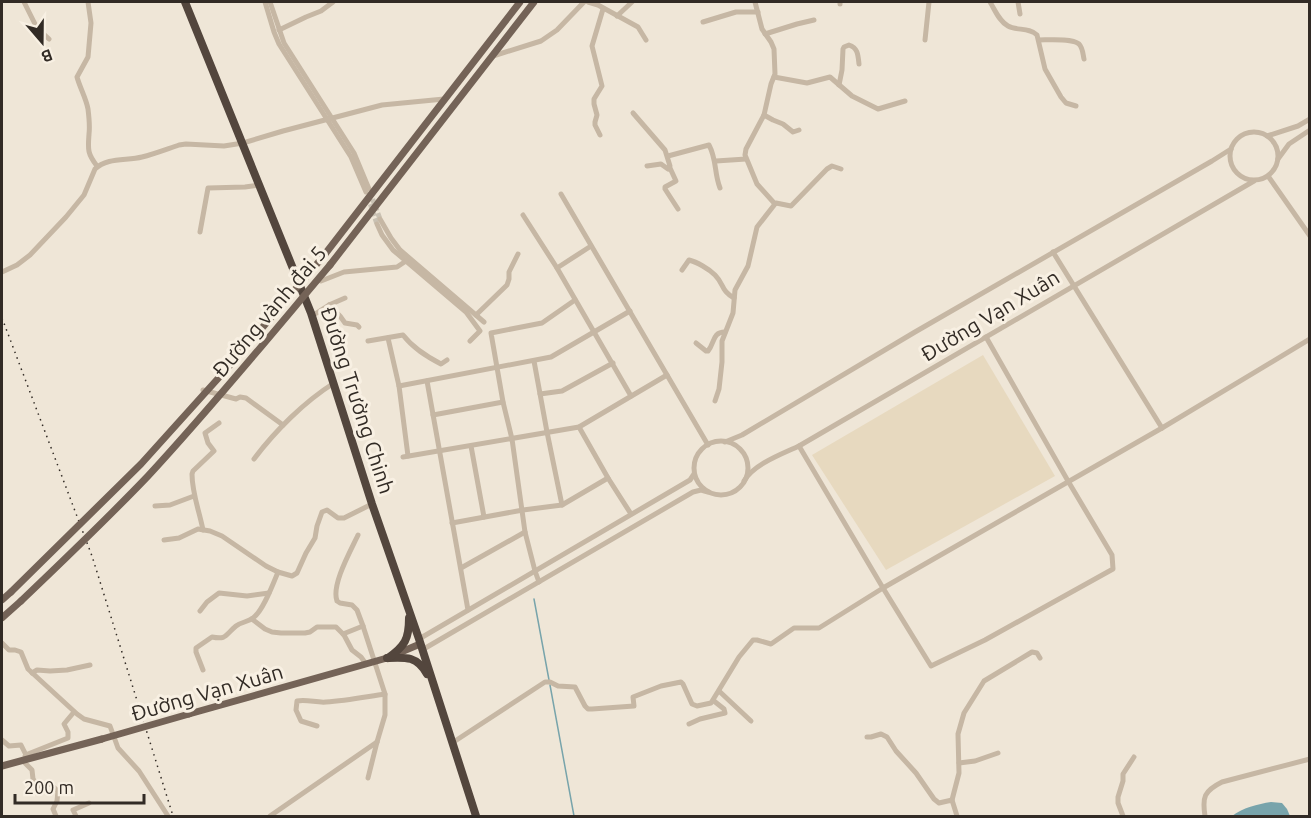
<svg xmlns="http://www.w3.org/2000/svg" width="1311" height="818" font-family="Ubuntu,sans-serif">
	<style>
		.plaza { fill: #e7d9bf }
		.water { fill: #78a4ab }
		.lines { fill: none; stroke-linecap: round; stroke-linejoin: round }
		.stream { stroke: #78a4ab; stroke-width: 1.5 }
		.minor-tunnel { stroke: #c9c1b3; stroke-width: 5; stroke-dasharray: 5 2.5; stroke-linecap: butt }
		.minor { stroke: #c6b7a4; stroke-width: 5 }
		.major { stroke: #746357; stroke-width: 7 }
		.highway { stroke: #53463d; stroke-width: 8 }
		.rail { stroke: #322b25; stroke-width: 1.5; stroke-dasharray: 1.5 4.5; stroke-linecap: butt }
		.major-bridge { stroke: #746357; stroke-width: 7 }
		.labels { text-anchor: middle; dominant-baseline: central; stroke-width: 6; stroke-linejoin: round; paint-order: stroke }
		.street-label { font-size: 21px; fill: #322b25; stroke: #f8f0e3 }
	</style>
	<rect width="100%" height="100%" fill="#efe6d7"/>
	<path class="plaza" d="M983,355L1055,476L886,570L812,455Z"/>
	<path class="water" d="M1271,802L1282,803L1287,809L1290,816H1232C1242,808 1258,804 1271,802Z"/>
	<g class="lines">
		<g class="stream">
			<path d="M534,599L549,680"/>
			<path d="M550,685L574,816"/>
		</g>
		<g class="minor-tunnel">
			<path d="M370,192L380,219"/>
			<path d="M368,197L377,224"/>
		</g>
		<g class="minor">
			<path d="M24,2L37,28L49,39"/>
			<path d="M88,2L91,23L88,57L77,77C80,88 86,98 88,109C89,117 90,126 89,134C88,149 87,153 97,166"/>
			<path d="M265,2L274,32L279,44L351,157L366,192"/>
			<path d="M270,2L284,43L354,153L369,189"/>
			<path d="M588,2L598,5L638,27L646,40"/>
			<path d="M755,2L762,29L771,42L774,49L775,74L771,84L764,115L746,149L745,155L757,184L775,204L776,203L791,206L827,169L832,166L841,169"/>
			<path d="M840,2V4"/>
			<path d="M990,2C995,10 999,21 1008,26C1017,31 1029,27 1037,35L1045,69L1061,97L1066,103L1076,106"/>
			<path d="M1018,2L1020,14"/>
			<path d="M617,16L632,2"/>
			<path d="M703,22L736,12H758"/>
			<path d="M279,30L306,17L321,11L333,2"/>
			<path d="M765,34L797,24L814,20"/>
			<path d="M925,40L929,2"/>
			<path d="M1039,40C1048,40 1072,38 1079,44C1083,48 1083,55 1084,59"/>
			<path d="M493,56L541,41L557,30L584,2"/>
			<path d="M774,77L807,83L830,77L852,96L878,109L905,101"/>
			<path d="M839,85L842,70L843,49L844,47L849,45C858,48 858,55 859,64"/>
			<path d="M633,113L665,150L670,166L668,169L661,164L647,166"/>
			<path d="M764,115L773,120L783,124L793,132L799,130"/>
			<circle cx="1254" cy="156" r="24"/>
			<path d="M600,135L595,125V122L597,115L594,104V99L602,86L592,46L603,9"/>
			<path d="M1267,136L1298,126L1310,119"/>
			<path d="M668,156L709,145C717,160 714,173 720,188"/>
			<path d="M1278,159L1289,144L1310,130"/>
			<path d="M716,161L746,159"/>
			<path d="M670,168L676,181L665,187V189L678,209"/>
			<path d="M1268,176L1310,236"/>
			<path d="M561,194L708,445"/>
			<path d="M523,215L557,268L631,396"/>
			<path d="M380,219L391,238L400,250L484,322"/>
			<path d="M377,224L382,235L393,250L466,312L480,331L470,341"/>
			<path d="M200,232L208,188L245,187L260,185"/>
			<path d="M1053,252L1162,428"/>
			<path d="M557,268L591,246"/>
			<path d="M682,270L689,260C697,262 709,269 715,275C724,284 721,291 734,298"/>
			<path d="M2,272L17,265L30,255L66,217L84,195L95,169C107,157 127,161 142,157C154,154 167,149 179,145L186,144L224,146L243,143L283,131L382,105L444,99"/>
			<path d="M321,281L344,272L397,267L406,261"/>
			<path d="M329,305L340,316L345,323L357,325L359,327"/>
			<path d="M476,315L507,285L509,279V272L518,254"/>
			<path d="M312,316L329,305L345,298"/>
			<path d="M388,338L399,386L408,456"/>
			<path d="M368,341L403,335C413,348 426,356 441,364L447,360"/>
			<path d="M696,343L706,351H708C715,343 712,332 725,332"/>
			<path d="M534,361L547,432L562,505"/>
			<path d="M427,381L468,610"/>
			<path d="M399,386L551,357L630,311"/>
			<path d="M203,390L236,399L240,397L246,398L283,425"/>
			<path d="M540,394L562,391L613,363"/>
			<path d="M715,401L719,389L722,362V341L733,313L735,290L748,266L757,227L775,204"/>
			<path d="M433,415L503,402"/>
			<path d="M579,427L608,478L631,514"/>
			<circle cx="721" cy="468" r="27"/>
			<path d="M725,442L742,435L915,332L1212,161L1231,149"/>
			<path d="M471,446L484,517"/>
			<path d="M799,446L883,588L931,666L985,640L1113,569L1112,555L1068,481L986,337"/>
			<path d="M403,457L579,427L667,375"/>
			<path d="M254,459C275,431 304,402 334,383"/>
			<path d="M744,481C754,464 782,454 799,446L1254,181"/>
			<path d="M155,506L170,505L194,496"/>
			<path d="M452,523L523,510L562,505L608,478"/>
			<path d="M203,530C199,510 192,493 192,474L193,471L214,451L208,443L205,433L219,423"/>
			<path d="M358,535C351,550 331,585 337,601L340,603L352,605L357,610L363,626L385,694V715L377,742L368,778"/>
			<path d="M164,540L179,538L198,529L210,531L222,536L266,566L278,572L292,576L297,573L306,553L315,538L317,526L322,512L327,510L338,518H344L372,504"/>
			<path d="M461,568L525,532"/>
			<path d="M539,582L535,571L525,532L512,439L503,402L491,333L542,323L575,300"/>
			<path d="M200,611L207,602L219,593L247,596L269,593"/>
			<path d="M252,619L265,629L272,632L281,633H305L310,632L317,627H336L344,635L352,650L361,657L366,664"/>
			<path d="M343,634L363,626"/>
			<path d="M419,639L690,480L694,474"/>
			<path d="M2,643L9,650H15L21,652L28,669L77,714L84,719L110,726L118,748L139,771L168,816"/>
			<path d="M422,650L693,492L701,490L708,492"/>
			<path d="M203,670L196,652V648L212,637C227,640 225,635 236,626C241,622 248,622 253,618C263,611 273,584 278,572"/>
			<path d="M32,673L37,670L50,671L67,670L90,665"/>
			<path d="M719,691L751,721"/>
			<path d="M689,724L700,719L725,713L724,709L714,701"/>
			<path d="M317,726L301,721L296,710L297,701C307,699 317,703 326,702C346,701 365,697 385,694"/>
			<path d="M867,737H871L881,734L887,737L896,751L916,773L934,799L939,803L952,800L957,816"/>
			<path d="M2,740L9,746L21,745L26,755"/>
			<path d="M452,743L545,682H550L558,686L575,687L585,706L588,709H592L634,706L633,697L661,686L681,682L683,684L692,704L697,706L711,703L739,657L753,640H757L771,644L794,628H819L883,588L1162,428L1310,339"/>
			<path d="M26,758L25,756L28,754L68,738V732L64,724L74,712"/>
			<path d="M22,760L32,770L33,779L37,785L40,786L49,783L58,791L57,801L53,809L56,816"/>
			<path d="M959,763L975,761L998,753"/>
			<path d="M952,800L959,773L958,734L964,713L984,681L1032,652L1037,653L1040,658"/>
			<path d="M76,816L73,810L89,803"/>
			<path d="M270,816L377,742"/>
			<path d="M1123,816L1118,803V797L1123,781V774L1134,757"/>
			<path d="M1205,816C1202,797 1204,791 1222,782L1310,759"/>
		</g>
		<g class="major">
			<path d="M322,258L520,2"/>
			<path d="M330,265L534,2"/>
			<path d="M2,600L11,592"/>
			<path d="M2,618L21,601"/>
			<path d="M189,714L387,658L420,644"/>
			<path d="M2,766L102,739"/>
		</g>
		<g class="highway">
			<path d="M185,2L311,313L372,504L419,639L476,816"/>
			<path d="M387,658C406,657 417,656 427,674"/>
			<path d="M388,658C405,646 409,639 409,618"/>
		</g>
		<path class="rail" d="M2,318L92,556L173,816"/>
		<g class="major-bridge">
			<path d="M11,592L141,464L232,363L322,258"/>
			<path d="M21,601C64,560 107,519 148,476C211,408 270,336 330,265"/>
			<path d="M102,739L189,714"/>
		</g>
	</g>
	<g class="labels">
		<g class="street-label">
			<text transform="translate(269 311) rotate(-50)">Đường vành đai 5</text>
			<text transform="translate(990 315) rotate(-31)">Đường Vạn Xuân</text>
			<text transform="translate(358 400) rotate(72)">Đường Trường Chinh</text>
			<text transform="translate(207 692) rotate(-16)">Đường Vạn Xuân</text>
		</g>
	</g>
	<rect width="1311" height="818" fill="none" stroke="#322b25" stroke-width="6"/>
	<g transform="translate(42 42) rotate(160)" stroke="#f8f0e3" stroke-width="4.5" paint-order="stroke">
	<path d="M0-4.5L10 22L0 15L-10 22Z" fill="#322b25"/>
	<text y="-9" font-size="16" font-weight="bold" text-anchor="middle" fill="#322b25">B</text>
	</g>
	<path d="M15 794v9h129v-9" fill="none" stroke="#322b25" stroke-width="3"/>
	<text x="24" y="794" font-size="18" fill="#322b25" stroke="#f8f0e3" stroke-width="4.5" paint-order="stroke">200 m</text>
</svg>
